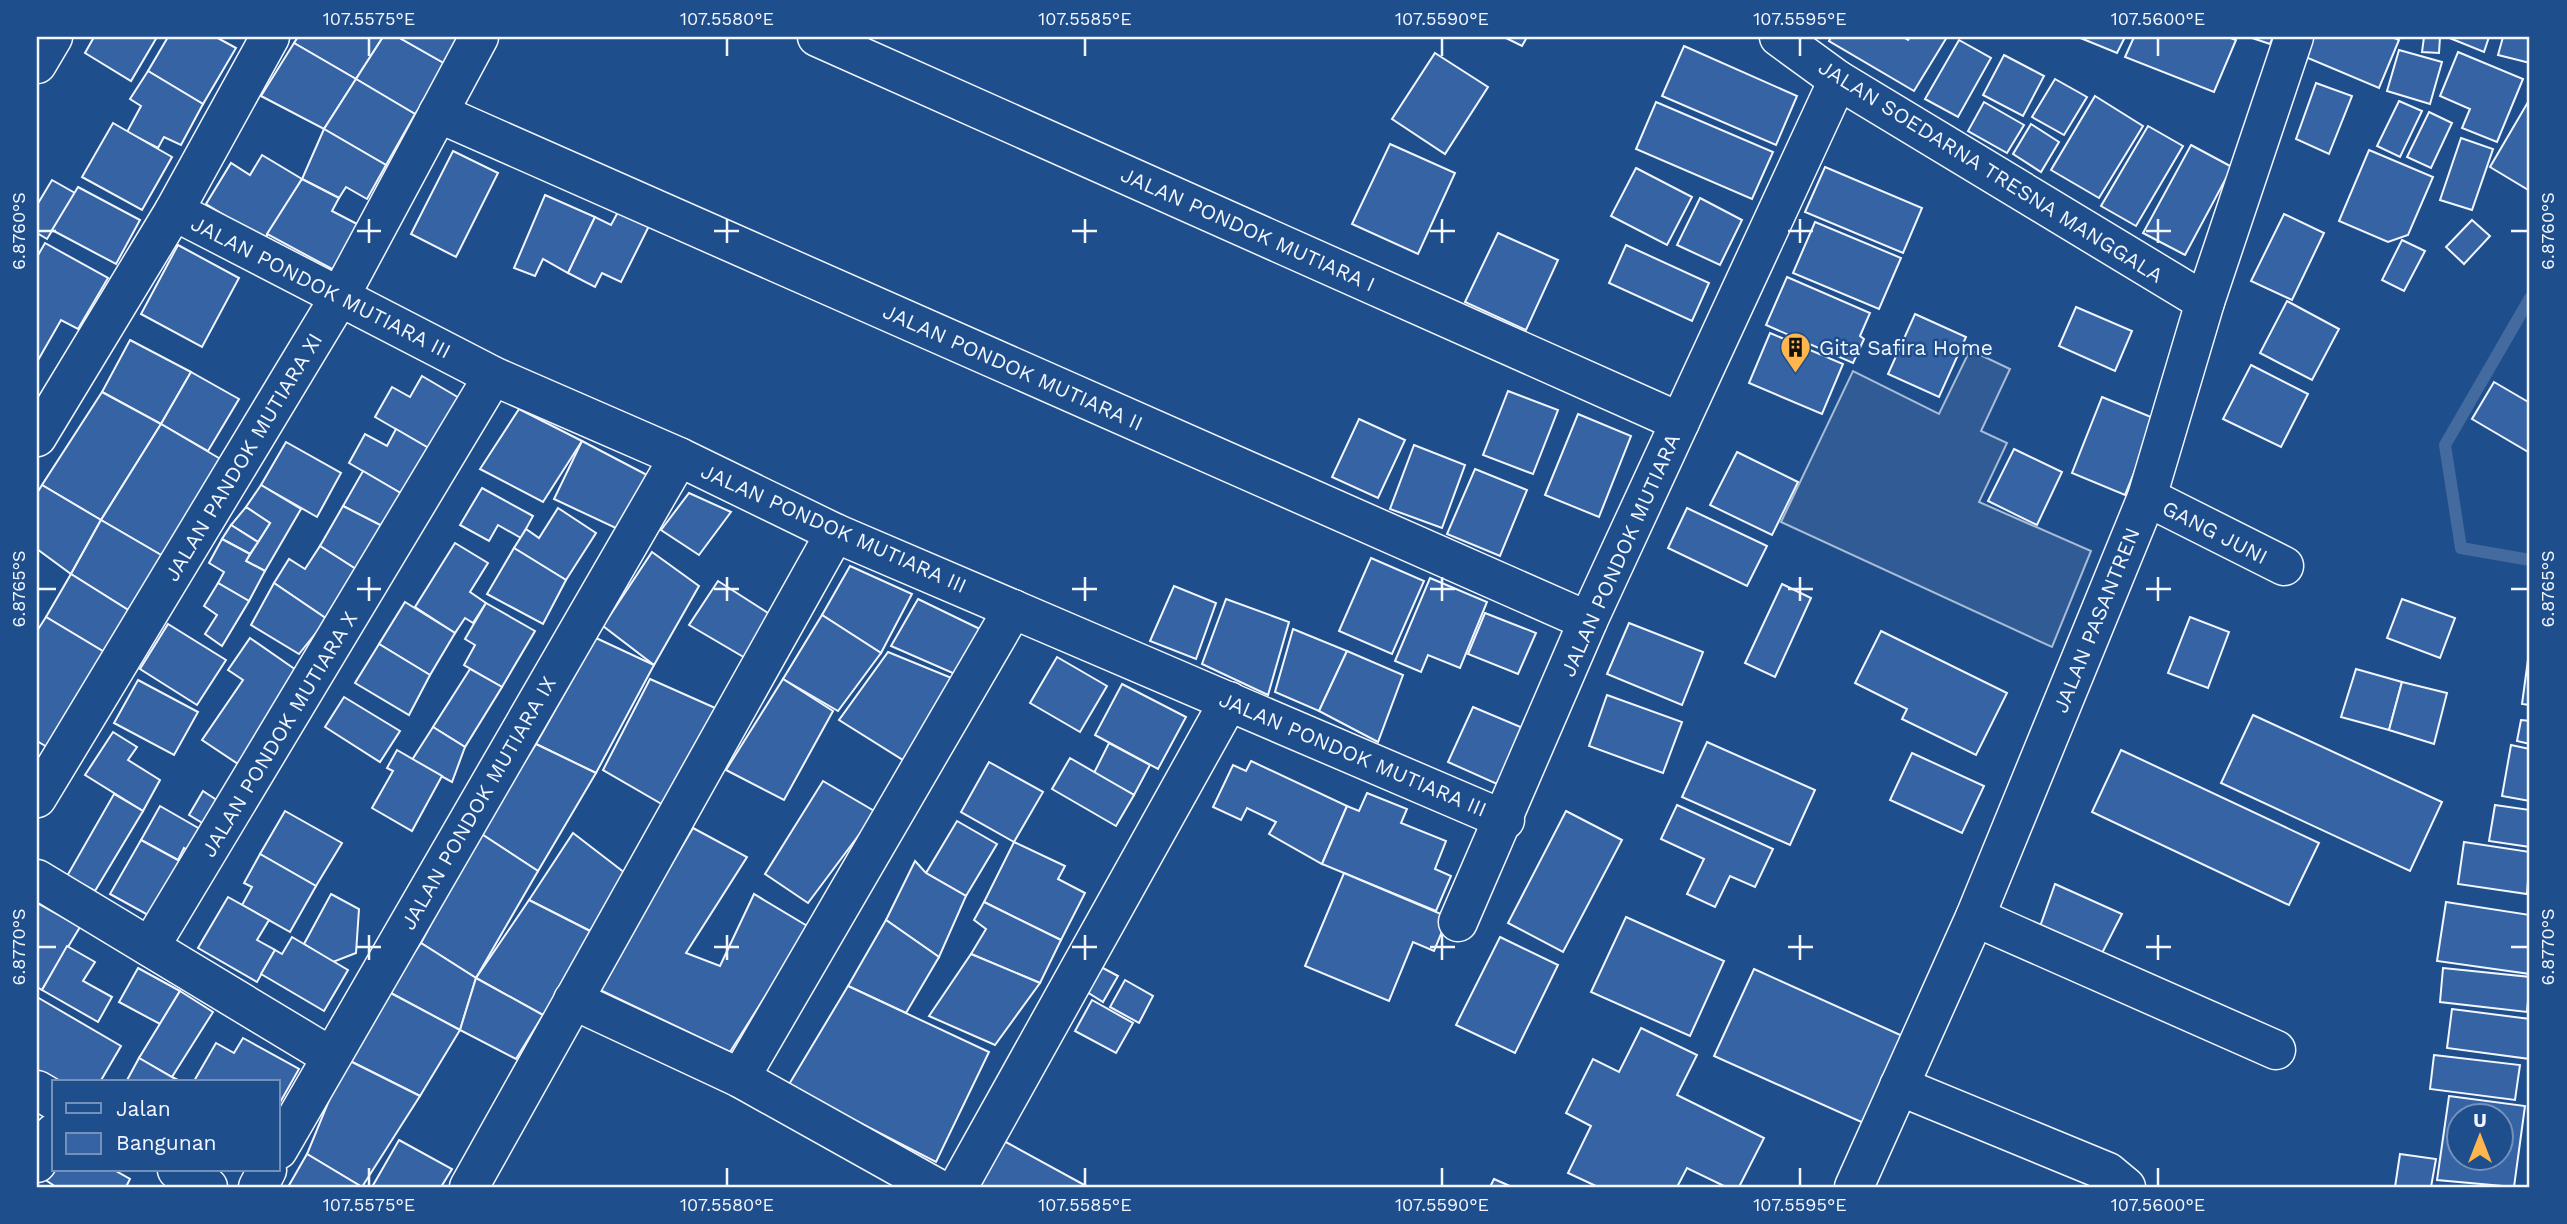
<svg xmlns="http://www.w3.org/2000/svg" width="2567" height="1224" font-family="'Work Sans',sans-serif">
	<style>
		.built { fill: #305b95; stroke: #a8bbd7; stroke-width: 2 }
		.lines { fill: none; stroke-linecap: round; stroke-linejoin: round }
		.stream { stroke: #446ba0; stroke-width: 12 }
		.building { fill: #3563a3; stroke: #f2f6ff; stroke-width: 2; fill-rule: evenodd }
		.street-casing { stroke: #f2f6ff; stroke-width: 41 }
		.secondary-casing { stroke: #f2f6ff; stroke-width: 41 }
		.street { stroke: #1f4e8c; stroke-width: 38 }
		.secondary { stroke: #1f4e8c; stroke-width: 38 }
		.ticks { fill: none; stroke: #f2f6ff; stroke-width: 2.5 }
		.labels { text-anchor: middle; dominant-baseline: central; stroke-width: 5; stroke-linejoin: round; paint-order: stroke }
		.street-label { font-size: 21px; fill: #f2f6ff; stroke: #1f4e8c }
		.poi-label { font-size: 21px; fill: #f2f6ff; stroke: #1f4e8c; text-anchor: start }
		.neatline { fill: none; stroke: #f2f6ff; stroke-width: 2.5 }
		.ticks-label { font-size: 18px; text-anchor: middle; fill: #f2f6ff }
	</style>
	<rect width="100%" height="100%" fill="#1f4e8c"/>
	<path class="built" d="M1970,350L2010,369L1981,431L2007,443L1979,502L2091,551L2052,647L1781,522L1853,371L1939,414Z"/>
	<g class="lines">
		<path class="stream" d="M2530,298L2445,445L2461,548L2530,560"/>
	</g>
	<g class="building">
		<path d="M94,37H157L131,81L85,53Z"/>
		<path d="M168,37H216L236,48L203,104L148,71Z"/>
		<path d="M298,37H383L356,79L294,43Z"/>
		<path d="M383,37H398L449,66L415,114L356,79Z"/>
		<path d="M398,37H467L449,66Z"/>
		<path d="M1504,37H1527L1522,46Z"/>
		<path d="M1831,37H1903L1908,40L1910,37H1947L1914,91L1829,41Z"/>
		<path d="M2078,37H2125L2117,53Z"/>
		<path d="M2134,37H2228L2236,40L2214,92L2125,57Z"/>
		<path d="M2249,37H2273L2270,44Z"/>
		<path d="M2303,37H2392L2399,40L2379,88L2296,53Z"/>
		<path d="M2424,37H2440L2439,53L2422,52Z"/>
		<path d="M2447,37H2489L2484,52Z"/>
		<path d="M2503,37H2530V63L2498,55Z"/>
		<path d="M1959,40L1991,58L1958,117L1925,99Z"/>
		<path d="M294,43L356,79L324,129L261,96Z"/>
		<path d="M1684,46L1797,96L1776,145L1662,96Z"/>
		<path d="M2399,50L2442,62L2430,104L2387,91Z"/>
		<path d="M2458,52L2523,79L2497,142L2462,128L2470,109L2440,96Z"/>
		<path d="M1435,53L1488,87L1445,154L1392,119Z"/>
		<path d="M2004,55L2044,76L2023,116L1983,95Z"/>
		<path d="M148,71L203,104L181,145L164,137L158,148L127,132L141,106L130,99Z"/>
		<path d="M356,79L415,114L386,165L324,129Z"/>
		<path d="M2055,79L2087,97L2064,135L2032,117Z"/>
		<path d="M2316,83L2352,96L2329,154L2296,139Z"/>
		<path d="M2095,96L2143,126L2099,198L2051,170Z"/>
		<path d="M2399,101L2422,111L2400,157L2377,146Z"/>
		<path d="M1656,102L1773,152L1752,199L1636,149Z"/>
		<path d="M1984,102L2024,125L2007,153L1968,131Z"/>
		<path d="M2528,102L2530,104V191L2490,167Z"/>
		<path d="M2429,112L2452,123L2431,168L2407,157Z"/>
		<path d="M113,123L172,157L142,210L82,177Z"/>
		<path d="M2031,124L2059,142L2041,172L2013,154Z"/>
		<path d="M2148,126L2183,146L2136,226L2101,206Z"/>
		<path d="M324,129L386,165L367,199L346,187L339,198L302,179Z"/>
		<path d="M2461,138L2493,149L2472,210L2440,200Z"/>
		<path d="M1390,144L1455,173L1418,254L1352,224Z"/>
		<path d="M2191,145L2232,167L2185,255L2143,233Z"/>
		<path d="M2369,150L2433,177L2408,235L2388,242L2339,221Z"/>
		<path d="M453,151L498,173L456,257L411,234Z"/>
		<path d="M262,155L302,179L264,240L206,204L231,163L250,175Z"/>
		<path d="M1825,167L1922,208L1903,253L1805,212Z"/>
		<path d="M1636,168L1692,197L1667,245L1611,216Z"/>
		<path d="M302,179L339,198L332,211L359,225L334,270L267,234Z"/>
		<path d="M52,180L75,193L47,239L37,233V205Z"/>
		<path d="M78,187L140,220L116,264L52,230Z"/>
		<path d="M545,195L595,217L568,273L543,259L535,276L514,268Z"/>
		<path d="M1700,198L1742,220L1720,265L1677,245Z"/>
		<path d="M618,212L649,226L621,282L602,273L595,287L568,273L595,217L611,225Z"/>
		<path d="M2284,214L2324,233L2292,300L2251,281Z"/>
		<path d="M2472,220L2490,236L2464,264L2446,247Z"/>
		<path d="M1815,222L1901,258L1879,309L1793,273Z"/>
		<path d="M1498,233L1558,260L1526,330L1465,302Z"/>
		<path d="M2402,240L2425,251L2404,291L2382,280Z"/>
		<path d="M45,243L108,278L78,329L61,320L37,362V257Z"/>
		<path d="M178,245L239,278L202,347L141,314Z"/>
		<path d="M1626,245L1709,283L1692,321L1609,283Z"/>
		<path d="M1787,277L1870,313L1860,336L1864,339L1853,363L1766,325Z"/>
		<path d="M2287,301L2339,329L2312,380L2260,353Z"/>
		<path d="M2076,307L2132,331L2115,371L2059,346Z"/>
		<path d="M1915,314L1966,337L1939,397L1888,374Z"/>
		<path d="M1770,333L1843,364L1822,414L1749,383Z"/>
		<path d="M130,340L191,372L161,424L102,392Z"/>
		<path d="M2251,365L2308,394L2281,447L2223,419Z"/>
		<path d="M191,372L239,399L208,451L161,424Z"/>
		<path d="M422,376L461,399L432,450L375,417L392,387L410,397Z"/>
		<path d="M2494,382L2530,403V453L2472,419Z"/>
		<path d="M1508,391L1558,410L1533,474L1483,455Z"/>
		<path d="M102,392L161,424L101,520L42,485Z"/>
		<path d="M2102,397L2156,419L2125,495L2072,473Z"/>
		<path d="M519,409L582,441L543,502L480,469Z"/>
		<path d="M1578,414L1631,436L1599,517L1545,495Z"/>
		<path d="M1359,419L1405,440L1378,498L1332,477Z"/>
		<path d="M161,424L229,464L168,559L101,520Z"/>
		<path d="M396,429L432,450L404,495L349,463L365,434L387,446Z"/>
		<path d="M582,441L647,475L620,530L554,499Z"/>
		<path d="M286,442L341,473L317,517L261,485Z"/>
		<path d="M1414,445L1465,465L1442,528L1390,509Z"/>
		<path d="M2014,449L2062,472L2037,525L1988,501Z"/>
		<path d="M1737,452L1798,482L1772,535L1710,505Z"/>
		<path d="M1475,469L1527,490L1500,556L1447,534Z"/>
		<path d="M363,471L404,495L386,528L343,506Z"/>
		<path d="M42,485L101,520L71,574L37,549V493Z"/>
		<path d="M261,485L301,509L265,571L246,561L270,523L246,507Z"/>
		<path d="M482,488L533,516L521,538L498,525L489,541L460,525Z"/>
		<path d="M689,493L731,512L699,555L661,530Z"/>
		<path d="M343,506L386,528L359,571L320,546Z"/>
		<path d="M246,507L270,523L258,542L231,525Z"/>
		<path d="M558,508L596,533L566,580L514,548L526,529L539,538Z"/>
		<path d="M1687,508L1767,546L1747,586L1668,548Z"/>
		<path d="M101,520L168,559L133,613L71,574Z"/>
		<path d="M231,525L258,542L250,554L222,539Z"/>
		<path d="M222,539L250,554L246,561L265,571L249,601L218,583L224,572L209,563Z"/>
		<path d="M455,543L488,563L470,592L486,603L473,623L465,618L455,633L415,607Z"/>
		<path d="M320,546L359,571L327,619L274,583L289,559L305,569Z"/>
		<path d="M514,548L566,580L543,624L487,594Z"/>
		<path d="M652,552L699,586L654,665L603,626Z"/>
		<path d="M1371,558L1424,581L1392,654L1339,631Z"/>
		<path d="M850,566L912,594L881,653L822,615Z"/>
		<path d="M71,574L133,613L116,659L46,617Z"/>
		<path d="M1430,578L1487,602L1460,668L1428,655L1421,672L1395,661Z"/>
		<path d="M718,581L779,620L752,662L689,625Z"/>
		<path d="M218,583L249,601L222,646L205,634L217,615L204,606Z"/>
		<path d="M274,583L327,619L299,654L251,625Z"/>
		<path d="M1782,584L1811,598L1775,677L1745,663Z"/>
		<path d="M1174,586L1216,603L1196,659L1150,641Z"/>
		<path d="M918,599L982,630L955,674L891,646Z"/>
		<path d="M1226,599L1289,622L1268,695L1202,664Z"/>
		<path d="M2402,599L2455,618L2440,658L2387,638Z"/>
		<path d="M405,602L455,633L430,675L379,644Z"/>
		<path d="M486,603L535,631L502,687L464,665L475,645L465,639Z"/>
		<path d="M1485,613L1536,633L1518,674L1468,654Z"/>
		<path d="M822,615L881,653L838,711L783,679Z"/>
		<path d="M46,617L116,659L52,750L37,741V631Z"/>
		<path d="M2190,617L2229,632L2208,688L2168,673Z"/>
		<path d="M1629,623L1703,652L1682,705L1607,674Z"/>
		<path d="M168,624L226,660L197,705L140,669Z"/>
		<path d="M1293,629L1347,651L1319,711L1275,692Z"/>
		<path d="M1881,631L2007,693L1976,755L1902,719L1907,709L1855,683Z"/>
		<path d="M250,638L299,672L250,772L202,740L243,680L228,670Z"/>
		<path d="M596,638L654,665L596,773L536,744Z"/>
		<path d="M379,644L430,675L409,715L355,683Z"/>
		<path d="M2530,645V705L2522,704Z"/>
		<path d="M1347,651L1403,675L1378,742L1319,711Z"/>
		<path d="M888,652L954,679L903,760L839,720Z"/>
		<path d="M1057,657L1107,686L1080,732L1030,703Z"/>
		<path d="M470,669L502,687L465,747L433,727Z"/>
		<path d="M2356,669L2402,682L2389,730L2341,717Z"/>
		<path d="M650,679L731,715L672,810L603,770Z"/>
		<path d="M783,679L833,711L784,800L726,770Z"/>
		<path d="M138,680L198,712L174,755L114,723Z"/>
		<path d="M2402,682L2447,693L2434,744L2389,730Z"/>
		<path d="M1122,684L1186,717L1158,769L1095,735Z"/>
		<path d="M1607,695L1682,722L1663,773L1589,746Z"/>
		<path d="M344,697L400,731L380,762L325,727Z"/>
		<path d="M1473,707L1523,728L1497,784L1448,762Z"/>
		<path d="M2253,715L2442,802L2410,871L2221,783Z"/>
		<path d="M2521,720L2530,721V744L2517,741Z"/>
		<path d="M433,727L465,747L452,782L412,760Z"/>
		<path d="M113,732L137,747L128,760L160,780L143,811L85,775Z"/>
		<path d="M1707,742L1815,790L1790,845L1682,797Z"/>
		<path d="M1109,743L1150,765L1134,795L1094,773Z"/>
		<path d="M536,744L596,773L538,871L480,833Z"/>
		<path d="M2511,745L2530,749V801L2502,796Z"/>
		<path d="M397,750L442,776L412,831L372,808L393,771L387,768Z"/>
		<path d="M2121,750L2319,843L2289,905L2092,812Z"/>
		<path d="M1912,753L1984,786L1962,833L1890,800Z"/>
		<path d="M1070,758L1134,795L1116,826L1052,789Z"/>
		<path d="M1251,761L1347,806L1322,864L1269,834L1276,822L1247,808L1241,820L1213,807L1233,765L1246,771Z"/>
		<path d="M989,762L1043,792L1014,842L961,812Z"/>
		<path d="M823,781L876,812L808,903L765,874Z"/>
		<path d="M203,791L229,808L216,831L189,815Z"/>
		<path d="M1367,793L1407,809L1401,823L1446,841L1435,869L1451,876L1436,911L1322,864L1347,806L1359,811Z"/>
		<path d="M114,794L143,811L95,891L67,876Z"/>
		<path d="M1677,805L1773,849L1755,887L1730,876L1715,907L1687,894L1704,859L1661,839Z"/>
		<path d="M2495,805L2530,810V847L2489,841Z"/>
		<path d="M160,806L207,833L194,854L184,848L178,860L141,840Z"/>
		<path d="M285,811L342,843L316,886L260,854Z"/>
		<path d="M1566,811L1622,840L1563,952L1508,923Z"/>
		<path d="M957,821L997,844L966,896L926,873Z"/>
		<path d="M693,828L747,857L686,953L720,966L754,894L809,927L730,1052L598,989Z"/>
		<path d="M480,833L538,871L476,978L421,943Z"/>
		<path d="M573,833L625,873L596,934L529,900Z"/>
		<path d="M141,840L189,866L148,915L110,894Z"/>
		<path d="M1014,842L1065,866L1058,879L1085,893L1061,940L984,902Z"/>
		<path d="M2464,842L2530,852L2527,894L2458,884Z"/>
		<path d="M260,854L316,886L290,932L242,905L252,887L244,883Z"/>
		<path d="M915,861L926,873L966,896L939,957L886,920Z"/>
		<path d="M1344,873L1448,917L1434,951L1413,942L1389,1001L1305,966Z"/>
		<path d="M2055,884L2122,914L2097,963L2037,935Z"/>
		<path d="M331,894L359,909L356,953L333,962L304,944Z"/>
		<path d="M228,897L269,920L257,940L275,950L257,982L198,948Z"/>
		<path d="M529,900L596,934L543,1015L476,978Z"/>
		<path d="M984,902L1061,940L1040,983L971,954L986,929L974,920Z"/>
		<path d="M2446,902L2530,915V974L2437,961Z"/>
		<path d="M37,903L80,927L42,990L37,987Z"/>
		<path d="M1626,917L1724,961L1690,1036L1591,992Z"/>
		<path d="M886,920L939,957L906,1013L848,986Z"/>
		<path d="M292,937L348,970L324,1011L261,974L275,950L282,954Z"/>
		<path d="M1500,937L1558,965L1515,1053L1456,1025Z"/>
		<path d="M421,943L476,978L460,1030L387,991Z"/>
		<path d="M67,946L95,962L83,981L112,997L98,1022L42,990Z"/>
		<path d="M971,954L1040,983L995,1045L929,1016Z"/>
		<path d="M1101,967L1118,976L1103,1002L1087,992Z"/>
		<path d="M138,968L180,991L160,1024L119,1002Z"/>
		<path d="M2443,968L2530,977L2527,1012L2440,1002Z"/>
		<path d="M1754,969L1907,1038L1868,1125L1714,1056Z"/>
		<path d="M476,978L543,1015L516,1059L460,1030Z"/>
		<path d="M1125,980L1153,996L1139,1023L1110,1007Z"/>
		<path d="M848,986L989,1052L936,1162L788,1086Z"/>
		<path d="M180,991L213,1012L172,1077L139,1058Z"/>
		<path d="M387,991L460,1030L420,1096L346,1059Z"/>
		<path d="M37,997L121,1046L100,1082H55L37,1071Z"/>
		<path d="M1092,1000L1133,1023L1116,1053L1075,1031Z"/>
		<path d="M2452,1009L2530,1019V1059L2447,1048Z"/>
		<path d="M1641,1028L1697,1055L1677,1095L1764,1138L1739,1187H1726L1687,1168L1677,1187H1598L1568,1173L1591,1126L1566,1113L1593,1059L1619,1072Z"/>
		<path d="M243,1038L299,1069L278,1106V1082L194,1081L216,1043L234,1053Z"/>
		<path d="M2434,1055L2520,1065L2515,1100L2430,1089Z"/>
		<path d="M139,1058L172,1077L182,1082H126Z"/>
		<path d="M346,1059L420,1096L362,1187L307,1154Z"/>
		<path d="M2449,1096L2525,1106L2514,1187L2437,1180ZM2458,1116H2500V1158H2458Z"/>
		<path d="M399,1140L452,1169L441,1187H372Z"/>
		<path d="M1004,1141L1088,1187H978Z"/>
		<path d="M307,1154L362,1187H288Z"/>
		<path d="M2400,1154L2436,1159L2431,1187H2395Z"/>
		<path d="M54,1170H114L130,1179L126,1187H56L44,1179Z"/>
		<path d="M1494,1179L1512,1187H1490Z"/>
	</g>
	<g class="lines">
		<defs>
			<g id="street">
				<path d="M817,37L1680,422"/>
				<path d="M37,64L53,37"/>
				<path d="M438,113L1588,621"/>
				<path d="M174,211L493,376L679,457L835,533L1505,820"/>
				<path d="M37,437L174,211L270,37"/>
				<path d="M2147,497L2284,566"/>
				<path d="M37,798L339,298L479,37"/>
				<path d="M37,879L330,1056"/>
				<path d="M1975,917L2276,1050"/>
				<path d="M1458,922L1588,621L1838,80"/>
				<path d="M150,947L493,376"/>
				<path d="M573,1000L740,1078L935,1187"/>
				<path d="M740,1078L1013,609"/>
				<path d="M1899,1086L2108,1172L2126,1187"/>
				<path d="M37,1090L54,1100"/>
				<path d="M278,1150L679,457"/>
				<path d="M37,1163L54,1133"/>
				<path d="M177,1170L208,1187"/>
				<path d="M258,1187L267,1170"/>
				<path d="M469,1187L835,533"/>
				<path d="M958,1187L1229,701"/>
			</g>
			<g id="secondary">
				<path d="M1779,37L1838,80L2205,302"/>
				<path d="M1854,1187L1975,917L2147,497L2205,302L2294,37"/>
			</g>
		</defs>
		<use href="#street" class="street-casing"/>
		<use href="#secondary" class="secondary-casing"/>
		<use href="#street" class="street"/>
		<use href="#secondary" class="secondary"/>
	</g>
	<path class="ticks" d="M369,38V56M727,38V56M1085,38V56M1442,38V56M1800,38V56M2158,38V56M369,219V243M727,219V243M1085,219V243M1442,219V243M1800,219V243M2158,219V243M38,231H56M357,231H381M714,231H739M1072,231H1097M1430,231H1455M1788,231H1813M2146,231H2171M2511,231H2528M369,577V601M727,577V601M1085,577V601M1442,577V601M1800,577V601M2158,577V601M38,589H56M357,589H381M714,589H739M1072,589H1097M1430,589H1455M1788,589H1813M2146,589H2171M2511,589H2528M369,935V960M727,935V960M1085,935V960M1442,935V960M1800,935V960M2158,935V960M38,947H56M357,947H381M714,947H739M1072,947H1097M1430,947H1455M1788,947H1813M2146,947H2171M2511,947H2528M369,1168V1186M727,1168V1186M1085,1168V1186M1442,1168V1186M1800,1168V1186M2158,1168V1186"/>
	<defs>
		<symbol id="building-pin" viewBox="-11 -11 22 30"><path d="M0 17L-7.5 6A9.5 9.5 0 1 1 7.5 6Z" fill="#ffb74d" stroke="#1f4e8c"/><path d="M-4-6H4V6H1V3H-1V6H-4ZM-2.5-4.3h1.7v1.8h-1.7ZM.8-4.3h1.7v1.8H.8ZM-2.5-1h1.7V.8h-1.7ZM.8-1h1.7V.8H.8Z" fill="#111"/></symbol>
	</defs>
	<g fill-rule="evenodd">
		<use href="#building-pin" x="1778" y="330" width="35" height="47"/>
	</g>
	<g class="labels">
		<g class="street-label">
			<text transform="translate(1991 171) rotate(32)">JALAN SOEDARNA TRESNA MANGGALA</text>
			<text transform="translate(1248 229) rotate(24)">JALAN PONDOK MUTIARA I</text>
			<text transform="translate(321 287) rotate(27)">JALAN PONDOK MUTIARA III</text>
			<text transform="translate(1013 367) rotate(24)">JALAN PONDOK MUTIARA II</text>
			<text transform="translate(243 457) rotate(-59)">JALAN PANDOK MUTIARA XI</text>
			<text transform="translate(834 528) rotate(24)">JALAN PONDOK MUTIARA III</text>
			<text transform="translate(2215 532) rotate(27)">GANG JUNI</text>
			<text transform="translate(1620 555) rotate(-66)">JALAN PONDOK MUTIARA</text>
			<text transform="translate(2096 620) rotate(-68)">JALAN PASANTREN</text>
			<text transform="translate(279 734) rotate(-59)">JALAN PONDOK MUTIARA X</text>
			<text transform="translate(1353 754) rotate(23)">JALAN PONDOK MUTIARA III</text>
			<text transform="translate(478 803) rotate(-60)">JALAN PONDOK MUTIARA IX</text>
		</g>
		<g class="poi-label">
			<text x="1819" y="347">Gita Safira Home</text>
		</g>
	</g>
	<rect width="2567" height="1224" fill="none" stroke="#1f4e8c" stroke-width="77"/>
	<rect x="52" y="1080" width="228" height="91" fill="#1f4e8c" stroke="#7391ba" stroke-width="2"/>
	<rect x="66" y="1103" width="35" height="10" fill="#1f4e8c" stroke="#7391ba" stroke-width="2"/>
	<text x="116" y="1116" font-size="21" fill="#f2f6ff">Jalan</text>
	<rect x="66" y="1133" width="35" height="21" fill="#3563a3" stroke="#7391ba" stroke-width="2"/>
	<text x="116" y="1150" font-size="21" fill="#f2f6ff">Bangunan</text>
	<g transform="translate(2480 1137)"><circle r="33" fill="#1f4e8c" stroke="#7391ba" stroke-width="2"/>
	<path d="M0-5L12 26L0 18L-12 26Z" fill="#ffb74d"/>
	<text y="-10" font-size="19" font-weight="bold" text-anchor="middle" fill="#f2f6ff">U</text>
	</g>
	<rect x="38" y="38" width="2490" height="1148" class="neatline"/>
	<g class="ticks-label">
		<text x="369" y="25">107.5575°E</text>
		<text x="727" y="25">107.5580°E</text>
		<text x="1085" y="25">107.5585°E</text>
		<text x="1442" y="25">107.5590°E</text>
		<text x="1800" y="25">107.5595°E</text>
		<text x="2158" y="25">107.5600°E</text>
		<text transform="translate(19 231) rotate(-90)" y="6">6.8760°S</text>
		<text transform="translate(2548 231) rotate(-90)" y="6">6.8760°S</text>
		<text transform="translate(19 589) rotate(-90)" y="6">6.8765°S</text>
		<text transform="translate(2548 589) rotate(-90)" y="6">6.8765°S</text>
		<text transform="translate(19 947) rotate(-90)" y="6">6.8770°S</text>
		<text transform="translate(2548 947) rotate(-90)" y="6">6.8770°S</text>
		<text x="369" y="1211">107.5575°E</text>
		<text x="727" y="1211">107.5580°E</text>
		<text x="1085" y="1211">107.5585°E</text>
		<text x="1442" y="1211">107.5590°E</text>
		<text x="1800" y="1211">107.5595°E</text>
		<text x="2158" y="1211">107.5600°E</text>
	</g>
</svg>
